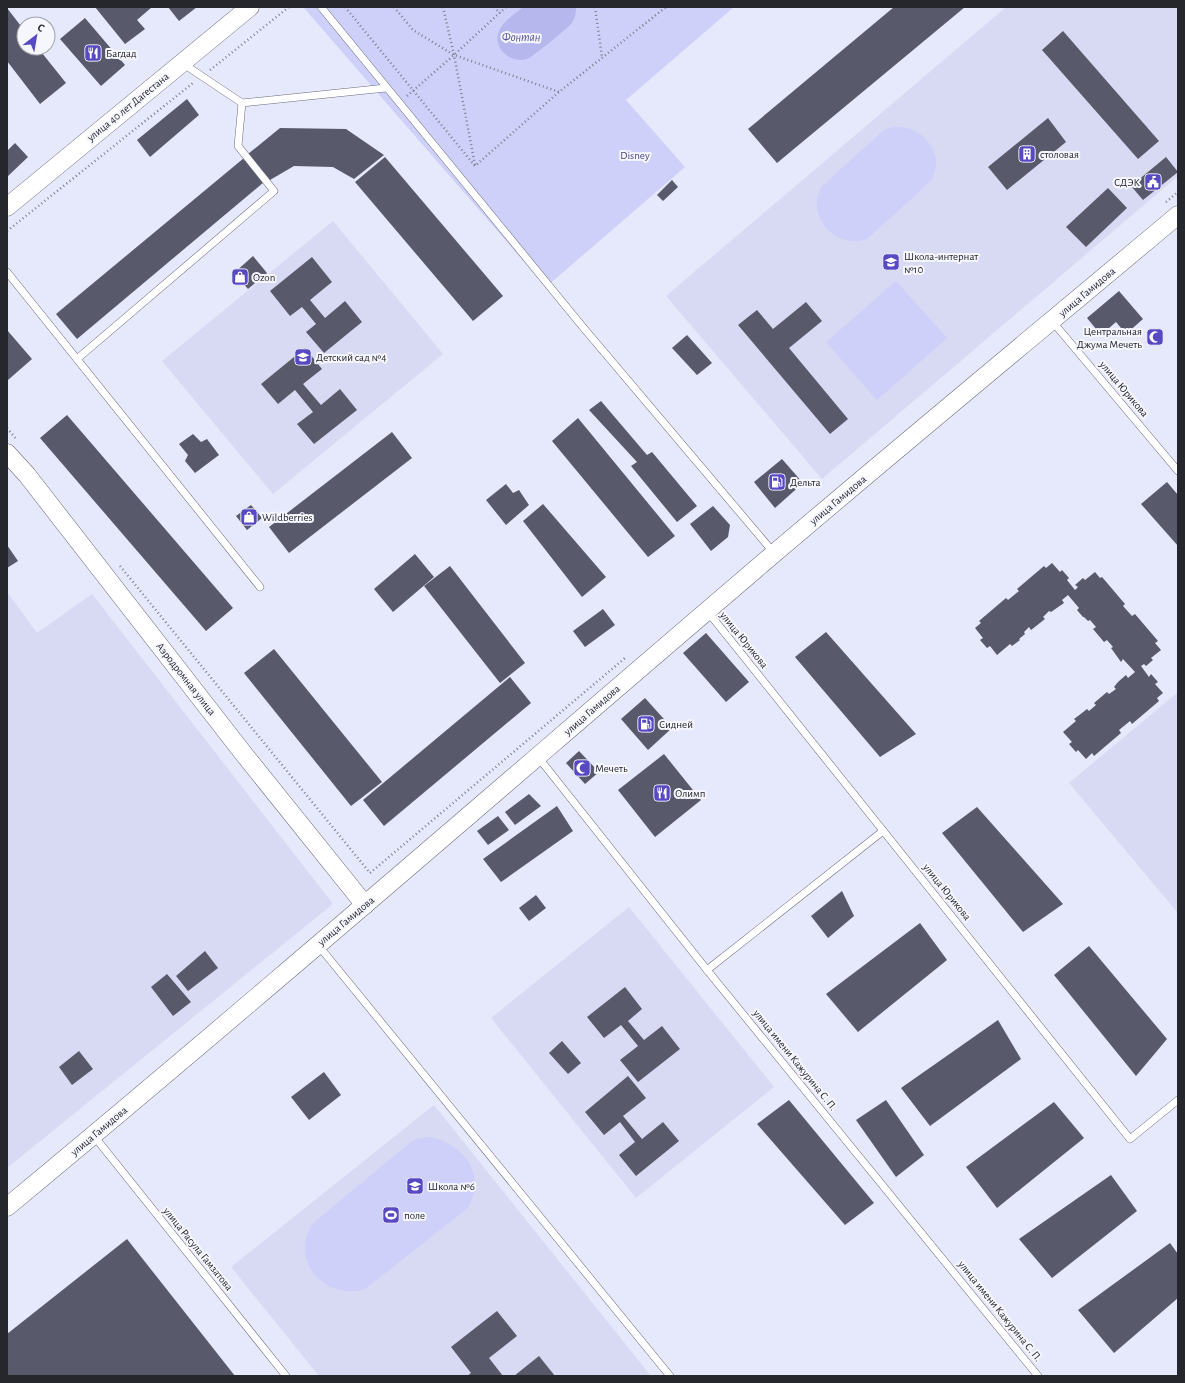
<svg xmlns="http://www.w3.org/2000/svg" width="1185" height="1383" font-family="'Alegreya Sans',sans-serif">
	<style>
		.built { fill: #d8daf3 }
		.green { fill: #ced0fa }
		.water { fill: #b5b7ed }
		.building { fill: #58596a }
		.lines { fill: none; stroke-linecap: round; stroke-linejoin: round }
		.service-casing { stroke: #696a7b; stroke-width: 8 }
		.tertiary-casing { stroke: #696a7b; stroke-width: 19 }
		.path { stroke: #7e7f8c; stroke-width: 2.5; stroke-dasharray: 1 3; stroke-linecap: butt }
		.service { stroke: #fff; stroke-width: 7 }
		.tertiary { stroke: #fff; stroke-width: 18 }
		.labels { text-anchor: middle; dominant-baseline: central; stroke-width: 4; stroke-linejoin: round; paint-order: stroke }
		.poi-label { font-size: 11px; fill: #26262d; stroke: #f6f6fe; text-anchor: start }
		.street-label { font-size: 11px; fill: #26262d; stroke: #f6f6fe }
		.park-label { font-size: 11px; fill: #444183; stroke: #f6f6fe }
		.water-label { font-size: 12px; font-style: italic; fill: #4e4d8f; stroke: #f6f6fe }
	</style>
	<rect width="100%" height="100%" fill="#e6e8fc"/>
	<g class="built">
		<path d="M1006,7H1178V176L822,479L666,296Z"/>
		<path d="M333,221L443,354L273,494L162,361Z"/>
		<path d="M7,592L37,633L92,594L333,904L7,1168Z"/>
		<path d="M1178,692V913L1069,783Z"/>
		<path d="M629,907L774,1087L636,1198L491,1018Z"/>
		<path d="M434,1105L651,1376H319L231,1267Z"/>
	</g>
	<g class="green">
		<path d="M305,7H734L626,100L685,167L546,287L304,8Z"/>
		<path d="M893,127C914,124 935,141 936,162C936,169 934,175 931,181L867,239C844,247 819,231 817,206C816,199 819,192 822,186L884,130Z"/>
		<path d="M896,281L947,338L877,400L826,342Z"/>
		<path d="M429,1137C464,1143 487,1175 468,1208L365,1289C338,1299 305,1278 305,1248C305,1240 308,1232 312,1224L412,1141L416,1139Z"/>
	</g>
	<path class="water" d="M523,7H576C576,14 575,19 571,24C565,30 534,56 527,59C510,64 492,48 499,31C503,21 515,14 523,7Z"/>
	<g class="building">
		<path d="M95,7H152L137,20L145,29L125,44Z"/>
		<path d="M168,7H197L179,21Z"/>
		<path d="M894,7H965L777,163L748,129Z"/>
		<path d="M7,8L24,30V48H38L66,83L40,104L7,61Z"/>
		<path d="M85,18L125,65L101,86L60,39Z"/>
		<path d="M1063,31L1159,141L1138,159L1042,50Z"/>
		<path d="M187,99L199,115L150,157L137,140Z"/>
		<path d="M1048,118L1066,142L1007,190L988,167Z"/>
		<path d="M280,128L346,129L384,155L354,179L333,167L294,166L270,180L248,154Z"/>
		<path d="M15,143L28,157L7,177V151Z"/>
		<path d="M385,157L503,296L473,321L355,182Z"/>
		<path d="M1166,157L1178,172L1143,200L1131,186Z"/>
		<path d="M244,158L264,182L77,339L56,314Z"/>
		<path d="M672,180L678,187L663,201L657,195Z"/>
		<path d="M1108,188L1127,208L1086,247L1066,227Z"/>
		<path d="M253,256L267,273L248,289L234,273Z"/>
		<path d="M312,257L332,282L310,300L325,318L345,301L362,322L324,353L306,332L316,324L302,307L290,316L270,291Z"/>
		<path d="M1119,291L1143,319L1126,334L1116,322L1101,335L1087,318Z"/>
		<path d="M806,302L822,321L789,348L848,419L830,434L738,325L757,310L773,329Z"/>
		<path d="M7,330L32,359L8,380L7,379Z"/>
		<path d="M687,335L712,363L697,375L672,348Z"/>
		<path d="M305,348L322,369L303,384L321,405L340,389L357,410L314,444L297,424L313,412L295,390L278,404L261,384Z"/>
		<path d="M601,401L647,455L652,452L697,506L677,522L631,466L637,462L589,410Z"/>
		<path d="M67,415L233,608L206,631L40,438Z"/>
		<path d="M578,418L675,536L648,557L552,441Z"/>
		<path d="M392,432L412,458L289,553L269,527Z"/>
		<path d="M193,434L201,442L207,439L219,455L195,473L185,461L188,455L179,444Z"/>
		<path d="M782,459L803,483L775,508L754,482Z"/>
		<path d="M1167,482L1178,495V546L1141,504Z"/>
		<path d="M506,484L513,493L519,490L529,505L506,525L486,500Z"/>
		<path d="M543,504L606,577L582,597L523,521Z"/>
		<path d="M251,505L262,518L247,530L236,516Z"/>
		<path d="M713,506L730,525L728,537L711,551L690,524Z"/>
		<path d="M7,545L18,561L7,568Z"/>
		<path d="M415,554L434,577L393,612L374,589Z"/>
		<path d="M1052,563L1060,572L1062,570L1069,578L1067,580L1075,590L1078,587L1075,585L1083,578L1085,580L1095,572L1100,578L1102,577L1125,604L1123,606L1132,616L1135,614L1158,641L1155,643L1161,650L1151,658L1153,660L1146,666L1144,664L1141,666L1149,677L1151,674L1158,682L1155,684L1163,693L1157,698L1159,701L1132,724L1130,721L1119,730L1121,733L1094,756L1092,753L1086,759L1078,750L1076,752L1069,744L1072,742L1063,732L1076,721L1074,719L1082,713L1087,709L1089,711L1096,705L1094,703L1107,692L1109,694L1116,689L1114,687L1118,682L1126,675L1128,678L1135,672L1123,659L1121,662L1111,648L1113,647L1107,640L1104,642L1093,629L1096,627L1090,620L1088,621L1084,617H1083L1077,610L1079,608L1068,595L1062,600L1064,603L1051,612L1049,611L1043,617L1045,619L1031,630L1029,627L1024,632L1025,634L1019,639L1020,640L1012,646L1010,644L997,655L990,646L987,648L980,640L983,638L975,628L981,623L979,621L1006,598L1008,600L1019,591L1017,589L1044,566L1046,568Z"/>
		<path d="M450,566L525,663L500,683L424,586Z"/>
		<path d="M603,609L615,625L585,647L573,631Z"/>
		<path d="M826,632L916,734L880,757L795,657Z"/>
		<path d="M706,633L749,682L726,702L683,653Z"/>
		<path d="M274,649L382,782L351,806L244,673Z"/>
		<path d="M510,677L531,703L384,826L363,800Z"/>
		<path d="M645,698L672,728L648,750L621,719Z"/>
		<path d="M579,751L599,772L585,784L566,763Z"/>
		<path d="M664,754L701,800L655,837L618,790Z"/>
		<path d="M529,794L541,806L515,825L505,812Z"/>
		<path d="M557,806L573,831L501,882L483,859Z"/>
		<path d="M977,807L1063,904L1023,932L942,833Z"/>
		<path d="M498,816L509,830L488,845L477,831Z"/>
		<path d="M842,891L854,916L828,938L811,916Z"/>
		<path d="M536,895L546,908L529,921L519,908Z"/>
		<path d="M920,923L947,960L858,1032L826,994Z"/>
		<path d="M1089,946L1167,1039L1136,1076L1054,975Z"/>
		<path d="M205,951L218,968L188,991L176,976Z"/>
		<path d="M167,974L191,1002L173,1016L151,987Z"/>
		<path d="M625,987L642,1009L628,1021L644,1040L662,1026L680,1049L638,1082L620,1060L638,1046L621,1025L604,1038L587,1017Z"/>
		<path d="M998,1020L1021,1059L930,1126L901,1088Z"/>
		<path d="M562,1041L581,1063L568,1074L549,1053Z"/>
		<path d="M79,1051L93,1069L72,1085L59,1067Z"/>
		<path d="M324,1072L341,1095L309,1120L291,1097Z"/>
		<path d="M628,1076L646,1098L623,1116L642,1139L663,1122L679,1141L636,1176L619,1155L635,1142L620,1122L604,1135L585,1112Z"/>
		<path d="M789,1100L874,1203L845,1225L757,1124Z"/>
		<path d="M886,1100L924,1155L896,1177L856,1120Z"/>
		<path d="M1054,1102L1084,1138L997,1208L966,1167Z"/>
		<path d="M1111,1175L1137,1211L1052,1278L1019,1239Z"/>
		<path d="M127,1239L235,1376H7V1334Z"/>
		<path d="M1170,1243L1178,1254V1298L1114,1353L1078,1310Z"/>
		<path d="M497,1311L517,1336L489,1358L503,1376H467L471,1373L451,1347Z"/>
		<path d="M539,1356L555,1376H514Z"/>
	</g>
	<g class="lines">
		<defs>
			<g id="service">
				<path d="M321,7L582,326L774,553"/>
				<path d="M182,63L242,103L386,88"/>
				<path d="M7,272L260,587"/>
				<path d="M1052,321L1178,471"/>
				<path d="M77,359L274,191L238,146L242,103"/>
				<path d="M708,612L1130,1139L1178,1100"/>
				<path d="M538,757L707,970L1038,1376"/>
				<path d="M318,945L670,1376"/>
				<path d="M707,970L883,831"/>
				<path d="M94,1136L286,1376"/>
			</g>
			<g id="tertiary">
				<path d="M7,207L250,7"/>
				<path d="M7,453L27,475L243,753L365,905"/>
				<path d="M7,1207C264,994 516,774 770,557C905,442 1042,329 1178,215"/>
			</g>
		</defs>
		<use href="#service" class="service-casing"/>
		<use href="#tertiary" class="tertiary-casing"/>
		<g class="path">
			<path d="M345,7L475,166L559,92L666,7"/>
			<path d="M394,7L413,30L454,55L559,92"/>
			<path d="M443,7L454,55L475,165"/>
			<path d="M494,7L500,13"/>
			<path d="M595,7L602,57"/>
			<path d="M210,70L289,7"/>
			<path d="M407,96L454,55L506,7"/>
			<path d="M1166,202L1178,192"/>
			<path d="M7,231L193,83"/>
			<path d="M7,428L17,440"/>
			<path d="M120,566L370,873L625,658"/>
		</g>
		<use href="#service" class="service"/>
		<use href="#tertiary" class="tertiary"/>
	</g>
	<defs>
		<symbol id="restaurant-square" viewBox="-11 -11 22 22"><rect x="-9" y="-9" width="18" height="18" rx="4" fill="#5749c1" stroke="#f6f6fe"/><path d="M-5-6h1v4h1v-4h1v4h1v-4h1v5L-1.5 .5V6h-2V.5L-5-1ZM5-6V6H3V1.5H1.5Q1.5-4 5-6Z" fill="#fff"/></symbol>
		<symbol id="building-square" viewBox="-11 -11 22 22"><rect x="-9" y="-9" width="18" height="18" rx="4" fill="#5749c1" stroke="#f6f6fe"/><path d="M-4-6H4V6H1V3H-1V6H-4ZM-2.5-4.3h1.7v1.8h-1.7ZM.8-4.3h1.7v1.8H.8ZM-2.5-1h1.7V.8h-1.7ZM.8-1h1.7V.8H.8Z" fill="#fff"/></symbol>
		<symbol id="civic-square" viewBox="-11 -11 22 22"><rect x="-9" y="-9" width="18" height="18" rx="4" fill="#5749c1" stroke="#f6f6fe"/><path d="M-.6-6.5H3V-4.5H.6V-3L4-1V1h2V6H-6V1h2V-1L-.6-3ZM-1.2 2.5V6h2.4V2.5Z" fill="#fff"/></symbol>
		<symbol id="school-square" viewBox="-11 -11 22 22"><rect x="-9" y="-9" width="18" height="18" rx="4" fill="#5749c1" stroke="#f6f6fe"/><path d="M0-5L7-2L0 1L-7-2ZM-4 1L0 2.5L4 1V4Q0 6-4 4Z" fill="#fff"/></symbol>
		<symbol id="shop-square" viewBox="-11 -11 22 22"><rect x="-9" y="-9" width="18" height="18" rx="4" fill="#5749c1" stroke="#f6f6fe"/><path d="M-5-2.5h2.3a2.7 3.5 0 0 1 5.4 0H5L5.5 6h-11ZM-1.5-2.5h3a1.5 2.3 0 0 0-3 0Z" fill="#fff"/></symbol>
		<symbol id="mosque-square" viewBox="-11 -11 22 22"><rect x="-9" y="-9" width="18" height="18" rx="4" fill="#5749c1" stroke="#f6f6fe"/><path d="M3.5-4.9A6 6 0 1 0 3.5 4.9A5 5 0 1 1 3.5-4.9Z" fill="#fff"/></symbol>
		<symbol id="fuel-square" viewBox="-11 -11 22 22"><rect x="-9" y="-9" width="18" height="18" rx="4" fill="#5749c1" stroke="#f6f6fe"/><path d="M-5.5-6h7V0h2V4h1.3V-2.5L3-4.5l.8-.8L6-3V5H2.5V1h-1V6h-7ZM-4.2-4.7v3.2H.2V-4.7Z" fill="#fff"/></symbol>
		<symbol id="stadium-square" viewBox="-11 -11 22 22"><rect x="-9" y="-9" width="18" height="18" rx="4" fill="#5749c1" stroke="#f6f6fe"/><path d="M0-5a6.5 5 0 1 0 0 10a6.5 5 0 1 0 0-10ZM-3.5-1.8h7v3.6h-7Z" fill="#fff"/></symbol>
	</defs>
	<g fill-rule="evenodd">
		<use href="#restaurant-square" x="83" y="43" width="20" height="20"/>
		<use href="#building-square" x="1017" y="144" width="20" height="20"/>
		<use href="#civic-square" x="1143" y="172" width="20" height="20"/>
		<use href="#school-square" x="881" y="252" width="20" height="20"/>
		<use href="#shop-square" x="230" y="267" width="20" height="20"/>
		<use href="#mosque-square" x="1145" y="327" width="20" height="20"/>
		<use href="#school-square" x="293" y="347" width="20" height="20"/>
		<use href="#fuel-square" x="767" y="472" width="20" height="20"/>
		<use href="#shop-square" x="239" y="507" width="20" height="20"/>
		<use href="#fuel-square" x="636" y="714" width="20" height="20"/>
		<use href="#mosque-square" x="572" y="758" width="20" height="20"/>
		<use href="#restaurant-square" x="652" y="783" width="20" height="20"/>
		<use href="#school-square" x="405" y="1176" width="20" height="20"/>
		<use href="#stadium-square" x="381" y="1205" width="20" height="20"/>
	</g>
	<g class="labels">
		<g class="poi-label">
			<text x="106" y="53">Багдад</text>
			<text x="1040" y="154">столовая</text>
			<text x="1140" y="182" text-anchor="end">СДЭК</text>
			<text x="904" y="256">Школа-интернат<tspan x="904" dy="13">№10</tspan></text>
			<text x="253" y="277">Ozon</text>
			<text x="1142" y="331" text-anchor="end">Центральная<tspan x="1142" dy="13">Джума Мечеть</tspan></text>
			<text x="316" y="357">Детский сад №4</text>
			<text x="790" y="482">Дельта</text>
			<text x="262" y="517">Wildberries</text>
			<text x="659" y="724">Сидней</text>
			<text x="595" y="768">Мечеть</text>
			<text x="675" y="793">Олимп</text>
			<text x="428" y="1186">Школа №6</text>
			<text x="404" y="1215">поле</text>
		</g>
		<g class="street-label">
			<text transform="translate(128 107) rotate(-39)">улица 40 лет Дагестана</text>
			<text transform="translate(1087 292) rotate(-40)">улица Гамидова</text>
			<text transform="translate(1124 389) rotate(50)">улица Юрикова</text>
			<text transform="translate(838 500) rotate(-40)">улица Гамидова</text>
			<text transform="translate(744 640) rotate(51)">улица Юрикова</text>
			<text transform="translate(186 679) rotate(52)">Аэродромная улица</text>
			<text transform="translate(592 710) rotate(-41)">улица Гамидова</text>
			<text transform="translate(947 892) rotate(51)">улица Юрикова</text>
			<text transform="translate(346 921) rotate(-40)">улица Гамидова</text>
			<text transform="translate(795 1060) rotate(51)">улица имени Кажурина С. П.</text>
			<text transform="translate(99 1131) rotate(-40)">улица Гамидова</text>
			<text transform="translate(198 1249) rotate(51)">улица Расула Гамзатова</text>
			<text transform="translate(1000 1311) rotate(51)">улица имени Кажурина С. П.</text>
		</g>
		<g class="park-label">
			<text x="635" y="155">Disney</text>
		</g>
		<g class="water-label">
			<text x="521" y="37">Фонтан</text>
		</g>
	</g>
	<rect width="1185" height="1383" fill="none" stroke="#26262d" stroke-width="16"/>
	<g transform="translate(36 36) rotate(31)"><circle r="19" fill="#f6f6fe" stroke="#a3a3aa"/>
	<path d="M0-3L7 15L0 10L-7 15Z" fill="#5749c1"/>
	<text y="-6" font-size="11" font-weight="bold" text-anchor="middle" fill="#26262d">С</text>
	</g>
</svg>
